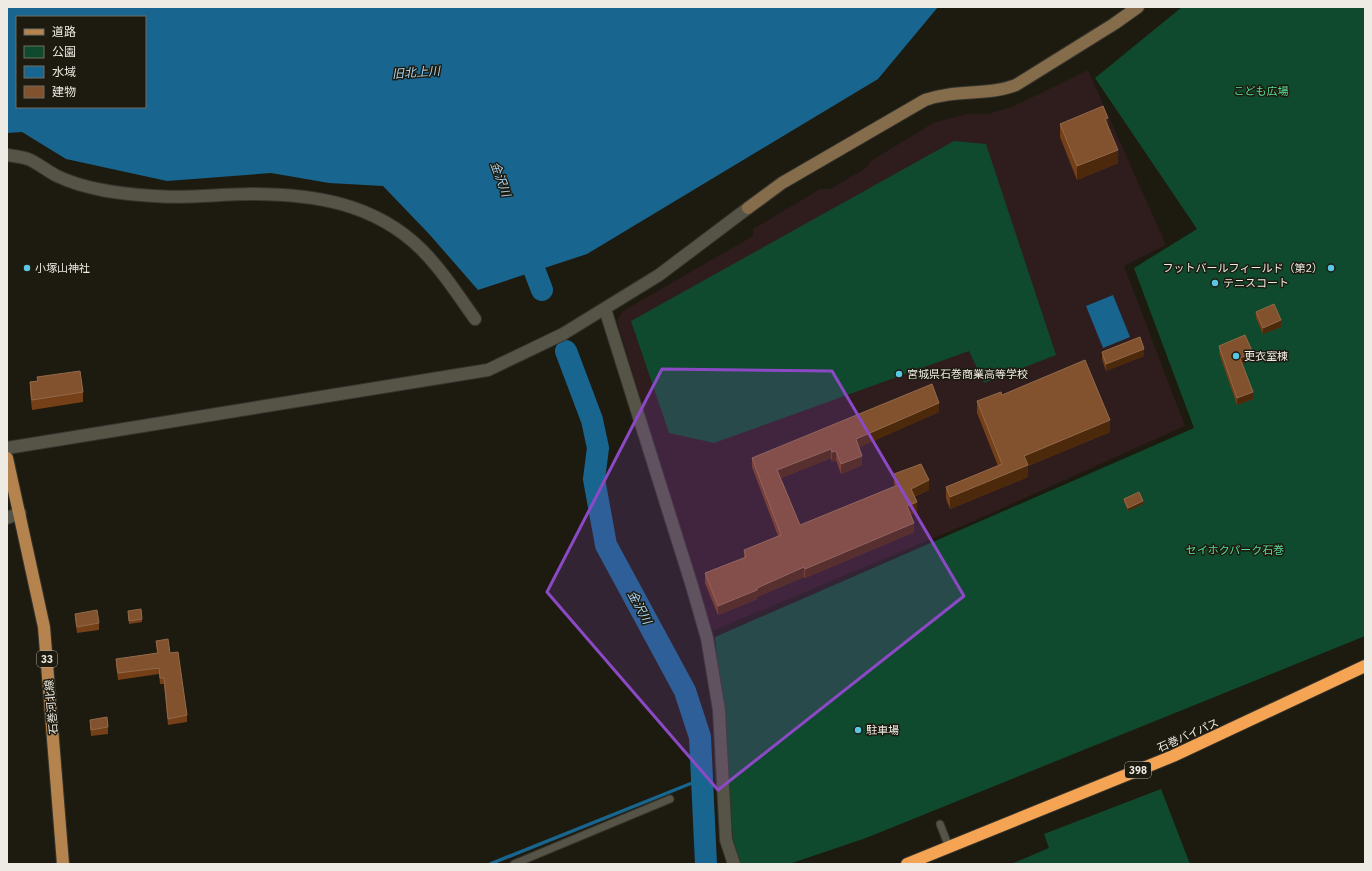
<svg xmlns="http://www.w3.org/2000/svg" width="1372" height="871" font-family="'IBM Plex Sans','Noto Sans JP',sans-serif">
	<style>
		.education { fill: #2f1c1d }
		.green { fill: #0f4a2e }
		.water { fill: #18658f; fill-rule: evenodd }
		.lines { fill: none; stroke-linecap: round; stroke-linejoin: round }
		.stream { stroke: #18658f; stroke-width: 3.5 }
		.river { stroke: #18658f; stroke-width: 22 }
		.lane-casing { stroke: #36342e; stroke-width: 9 }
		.street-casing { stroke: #36342e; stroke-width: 14 }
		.secondary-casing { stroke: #36342e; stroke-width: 14 }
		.primary-casing { stroke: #36342e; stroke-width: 14 }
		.highway-casing { stroke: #36342e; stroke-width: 14 }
		.lane { stroke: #565446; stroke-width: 7 }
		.street { stroke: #565446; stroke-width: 12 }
		.secondary { stroke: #856c4a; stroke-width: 12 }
		.primary { stroke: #b5844e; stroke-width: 12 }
		.highway { stroke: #f4a453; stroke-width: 12 }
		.wall { fill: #753f17 }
		.shaded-wall { fill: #4c290b }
		.building { fill: #82512d; stroke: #936a4a }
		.marked { fill: #8c49c5; fill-opacity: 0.2; stroke: #8c49c5; stroke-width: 3; stroke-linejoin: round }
		.poi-dot { fill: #5ac8e5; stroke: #1d1b0f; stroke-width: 1.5 }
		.labels { text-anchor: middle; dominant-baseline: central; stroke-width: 3; stroke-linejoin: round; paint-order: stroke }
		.shield { fill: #1d1b0f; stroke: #afada4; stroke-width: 1 }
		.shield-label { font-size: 10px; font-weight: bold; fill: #edebe4 }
		.park-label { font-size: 11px; fill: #58db97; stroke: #1d1b0f }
		.poi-label { font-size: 11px; fill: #edebe4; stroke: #1d1b0f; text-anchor: start }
		.street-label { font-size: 11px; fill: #edebe4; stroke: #1d1b0f }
		.water-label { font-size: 12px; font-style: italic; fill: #a8d2ef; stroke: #1d1b0f }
	</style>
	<rect width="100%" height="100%" fill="#1d1b0f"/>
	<path class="education" d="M1088,70L1166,245L1124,266L1185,426L974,521L710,632L617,321L623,311L753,236V229L820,189H830L866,168L871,161L933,123L967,114H988L1012,107Z"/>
	<g class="green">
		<path d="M1182,7H1365V636L866,838L789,864H741L733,840L715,637L1194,428L1134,268L1197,229L1095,78Z"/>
		<path d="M954,141L986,144L1056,355L984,383L969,351L714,443L669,433L631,321Z"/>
		<path d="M1161,789L1190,864H1011L1049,848L1044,834Z"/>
	</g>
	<g class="water">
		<path d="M7,7H938L878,79L587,254L478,290L430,235L383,186L329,183L271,173L167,181L66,159L22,132L7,133ZM17,17H145V107H17Z"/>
		<path d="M1113,295L1130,337L1103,348L1086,306Z"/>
	</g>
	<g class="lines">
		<path class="stream" d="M490,864L692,783L702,781"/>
		<g class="river">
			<path d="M524,243L542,290"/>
			<path d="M566,351L592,420L598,448L594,479L606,545L685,691L700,737L706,864"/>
		</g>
		<defs>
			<g id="lane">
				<path d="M940,824L949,847"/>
				<path d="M514,864L670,799"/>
			</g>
			<g id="street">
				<path d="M7,155C14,156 22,157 28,159C38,163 47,171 57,176C86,190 122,194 154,196C187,199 218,194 251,194C314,194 374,203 421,249C442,270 458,295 475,319"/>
				<path d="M605,309L692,586L707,638L719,710L726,840L734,864"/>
				<path d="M7,448L488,370L563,334L659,275L748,208"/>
				<path d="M7,518L20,513"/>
			</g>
			<path id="secondary" d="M748,208L782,183L925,100C956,89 987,96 1016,85L1114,24L1138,7"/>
			<path id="primary" d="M7,458L44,627L63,864"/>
			<path id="highway" d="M907,864L1173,756L1365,666"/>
		</defs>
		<use href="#lane" class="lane-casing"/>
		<use href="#street" class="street-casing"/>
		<use href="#secondary" class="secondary-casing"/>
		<use href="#primary" class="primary-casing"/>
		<use href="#highway" class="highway-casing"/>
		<use href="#lane" class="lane"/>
		<use href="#street" class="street"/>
		<use href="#secondary" class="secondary"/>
		<use href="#primary" class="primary"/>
		<use href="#highway" class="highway"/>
	</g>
	<g class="wall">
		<path d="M1060,124L1108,126L1118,163L1077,180L1060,137Z"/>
		<path d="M1256,312L1281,327L1263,334L1256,318Z"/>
		<path d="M1219,346L1253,359L1242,364L1253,399L1237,405L1219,353Z"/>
		<path d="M1102,352L1144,356L1106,371L1102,359Z"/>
		<path d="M37,377L83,392V402L32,410L30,392V382L37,381Z"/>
		<path d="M1002,395L1110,432L1028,466V477L950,509L946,499V487L998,466L977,413V401Z"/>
		<path d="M939,412L859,447L862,465L841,474L836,460L832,462L831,458L781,478L800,525L895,486L894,484V474L929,490L914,497L917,512L910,514L914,532L805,578L804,577L757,597V599L718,615L705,583V573L744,558V550L778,536L752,467V458Z"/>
		<path d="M1124,499L1143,504L1128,511L1124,502Z"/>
		<path d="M128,611L142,619V622L129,624Z"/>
		<path d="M75,614L99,623V630L77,633L75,620Z"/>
		<path d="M156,641L170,653L187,715V722L168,725L164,684H160L159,674L118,680L116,665V659L157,653Z"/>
		<path d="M90,720L108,727V734L91,736L90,726Z"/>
	</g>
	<g class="shaded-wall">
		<path d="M1108,118V131L1105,119Z"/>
		<path d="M1118,150V163L1077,180V166Z"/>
		<path d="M1281,320V327L1263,334V328Z"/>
		<path d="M1144,349V356L1106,371V364Z"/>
		<path d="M1253,353V359L1240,365V358Z"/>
		<path d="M1253,392V399L1237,405V398Z"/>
		<path d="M939,403V412L856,449V439Z"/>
		<path d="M1110,420V432L1028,466V477L950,509V497L1024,456Z"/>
		<path d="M831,449V458L777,480V470Z"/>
		<path d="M836,451V460L832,462V452Z"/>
		<path d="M862,456V465L841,474V464Z"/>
		<path d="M929,480V490L911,498V489Z"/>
		<path d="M1143,501V504L1128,511V508Z"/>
		<path d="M917,502V512L907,516V506Z"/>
		<path d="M914,523V532L805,578V569Z"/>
		<path d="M804,567V577L757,597V599L718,615V606Z"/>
	</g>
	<g class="building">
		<path d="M1103,106L1108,118L1105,119L1118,150L1077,166L1060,124Z"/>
		<path d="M1274,304L1281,320L1263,328L1256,312Z"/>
		<path d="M1245,335L1253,353L1240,358L1253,392L1237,398L1219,346Z"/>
		<path d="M1140,337L1144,349L1106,364L1102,352Z"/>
		<path d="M1085,360L1110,420L1024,456L1028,465L950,497L946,487L1002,464L977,401L1001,392L1002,395Z"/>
		<path d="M80,371L83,392L32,400L30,382L38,381L37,377Z"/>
		<path d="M932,384L939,403L856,439L862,456L841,464L836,451L832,452L831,449L777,470L800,525L898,485L894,474L921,464L929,480L911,489L917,502L907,506L914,523L805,569L804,567L757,588V590L718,606L705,573L746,557L744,550L781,535L752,458Z"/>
		<path d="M1139,492L1143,501L1128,508L1124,499Z"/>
		<path d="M141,609L142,619L129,621L128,611Z"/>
		<path d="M97,610L99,623L77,627L75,614Z"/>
		<path d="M168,639L170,653L178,652L187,715L168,719L164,678H160L159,668L118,673L116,659L158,653L156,641Z"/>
		<path d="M107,717L108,727L91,730L90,720Z"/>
	</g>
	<path class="marked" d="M662,369L832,371L964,596L718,790L547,592Z"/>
	<g class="poi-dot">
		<circle cx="27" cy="268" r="4"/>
		<circle cx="1331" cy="268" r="4"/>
		<circle cx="1215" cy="283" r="4"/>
		<circle cx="1236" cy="356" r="4"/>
		<circle cx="899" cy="374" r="4"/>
		<circle cx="858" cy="730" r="4"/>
	</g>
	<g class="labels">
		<g class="shield">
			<rect x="37" y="651" width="20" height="16" rx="3"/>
			<rect x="1125" y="762" width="26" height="16" rx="3"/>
		</g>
		<g class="shield-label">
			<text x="47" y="659">33</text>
			<text x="1138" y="770">398</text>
		</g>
		<g class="park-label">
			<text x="1261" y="91">こども広場</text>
			<text x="1235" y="550">セイホクパーク石巻</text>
		</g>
		<g class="poi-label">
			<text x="35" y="268">小塚山神社</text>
			<text x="1323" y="268" text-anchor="end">フットバールフィールド（第2）</text>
			<text x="1223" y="283">テニスコート</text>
			<text x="1244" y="356">更衣室棟</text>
			<text x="907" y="374">宮城県石巻商業高等学校</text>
			<text x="866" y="730">駐車場</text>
		</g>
		<g class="street-label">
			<text transform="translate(51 707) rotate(-95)">石巻河北線</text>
			<text transform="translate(1188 735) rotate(-24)">石巻バイパス</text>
		</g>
		<g class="water-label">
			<text transform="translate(416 72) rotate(-4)">旧北上川</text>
			<text transform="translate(501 179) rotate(70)">金沢川</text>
			<text transform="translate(640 607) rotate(62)">金沢川</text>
		</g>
	</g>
	<rect width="1372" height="871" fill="none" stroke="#edebe4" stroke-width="16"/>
	<rect x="16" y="16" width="130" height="92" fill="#1d1b0f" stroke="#706e64"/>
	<rect x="24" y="29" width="20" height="6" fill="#b5844e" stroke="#706e64"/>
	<text x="52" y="36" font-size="12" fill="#edebe4">道路</text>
	<rect x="24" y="46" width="20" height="12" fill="#0f4a2e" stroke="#706e64"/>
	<text x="52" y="56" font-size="12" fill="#edebe4">公園</text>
	<rect x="24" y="66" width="20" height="12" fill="#18658f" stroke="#706e64"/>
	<text x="52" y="76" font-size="12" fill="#edebe4">水域</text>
	<rect x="24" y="86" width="20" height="12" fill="#82512d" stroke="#706e64"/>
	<text x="52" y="96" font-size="12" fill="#edebe4">建物</text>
</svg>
